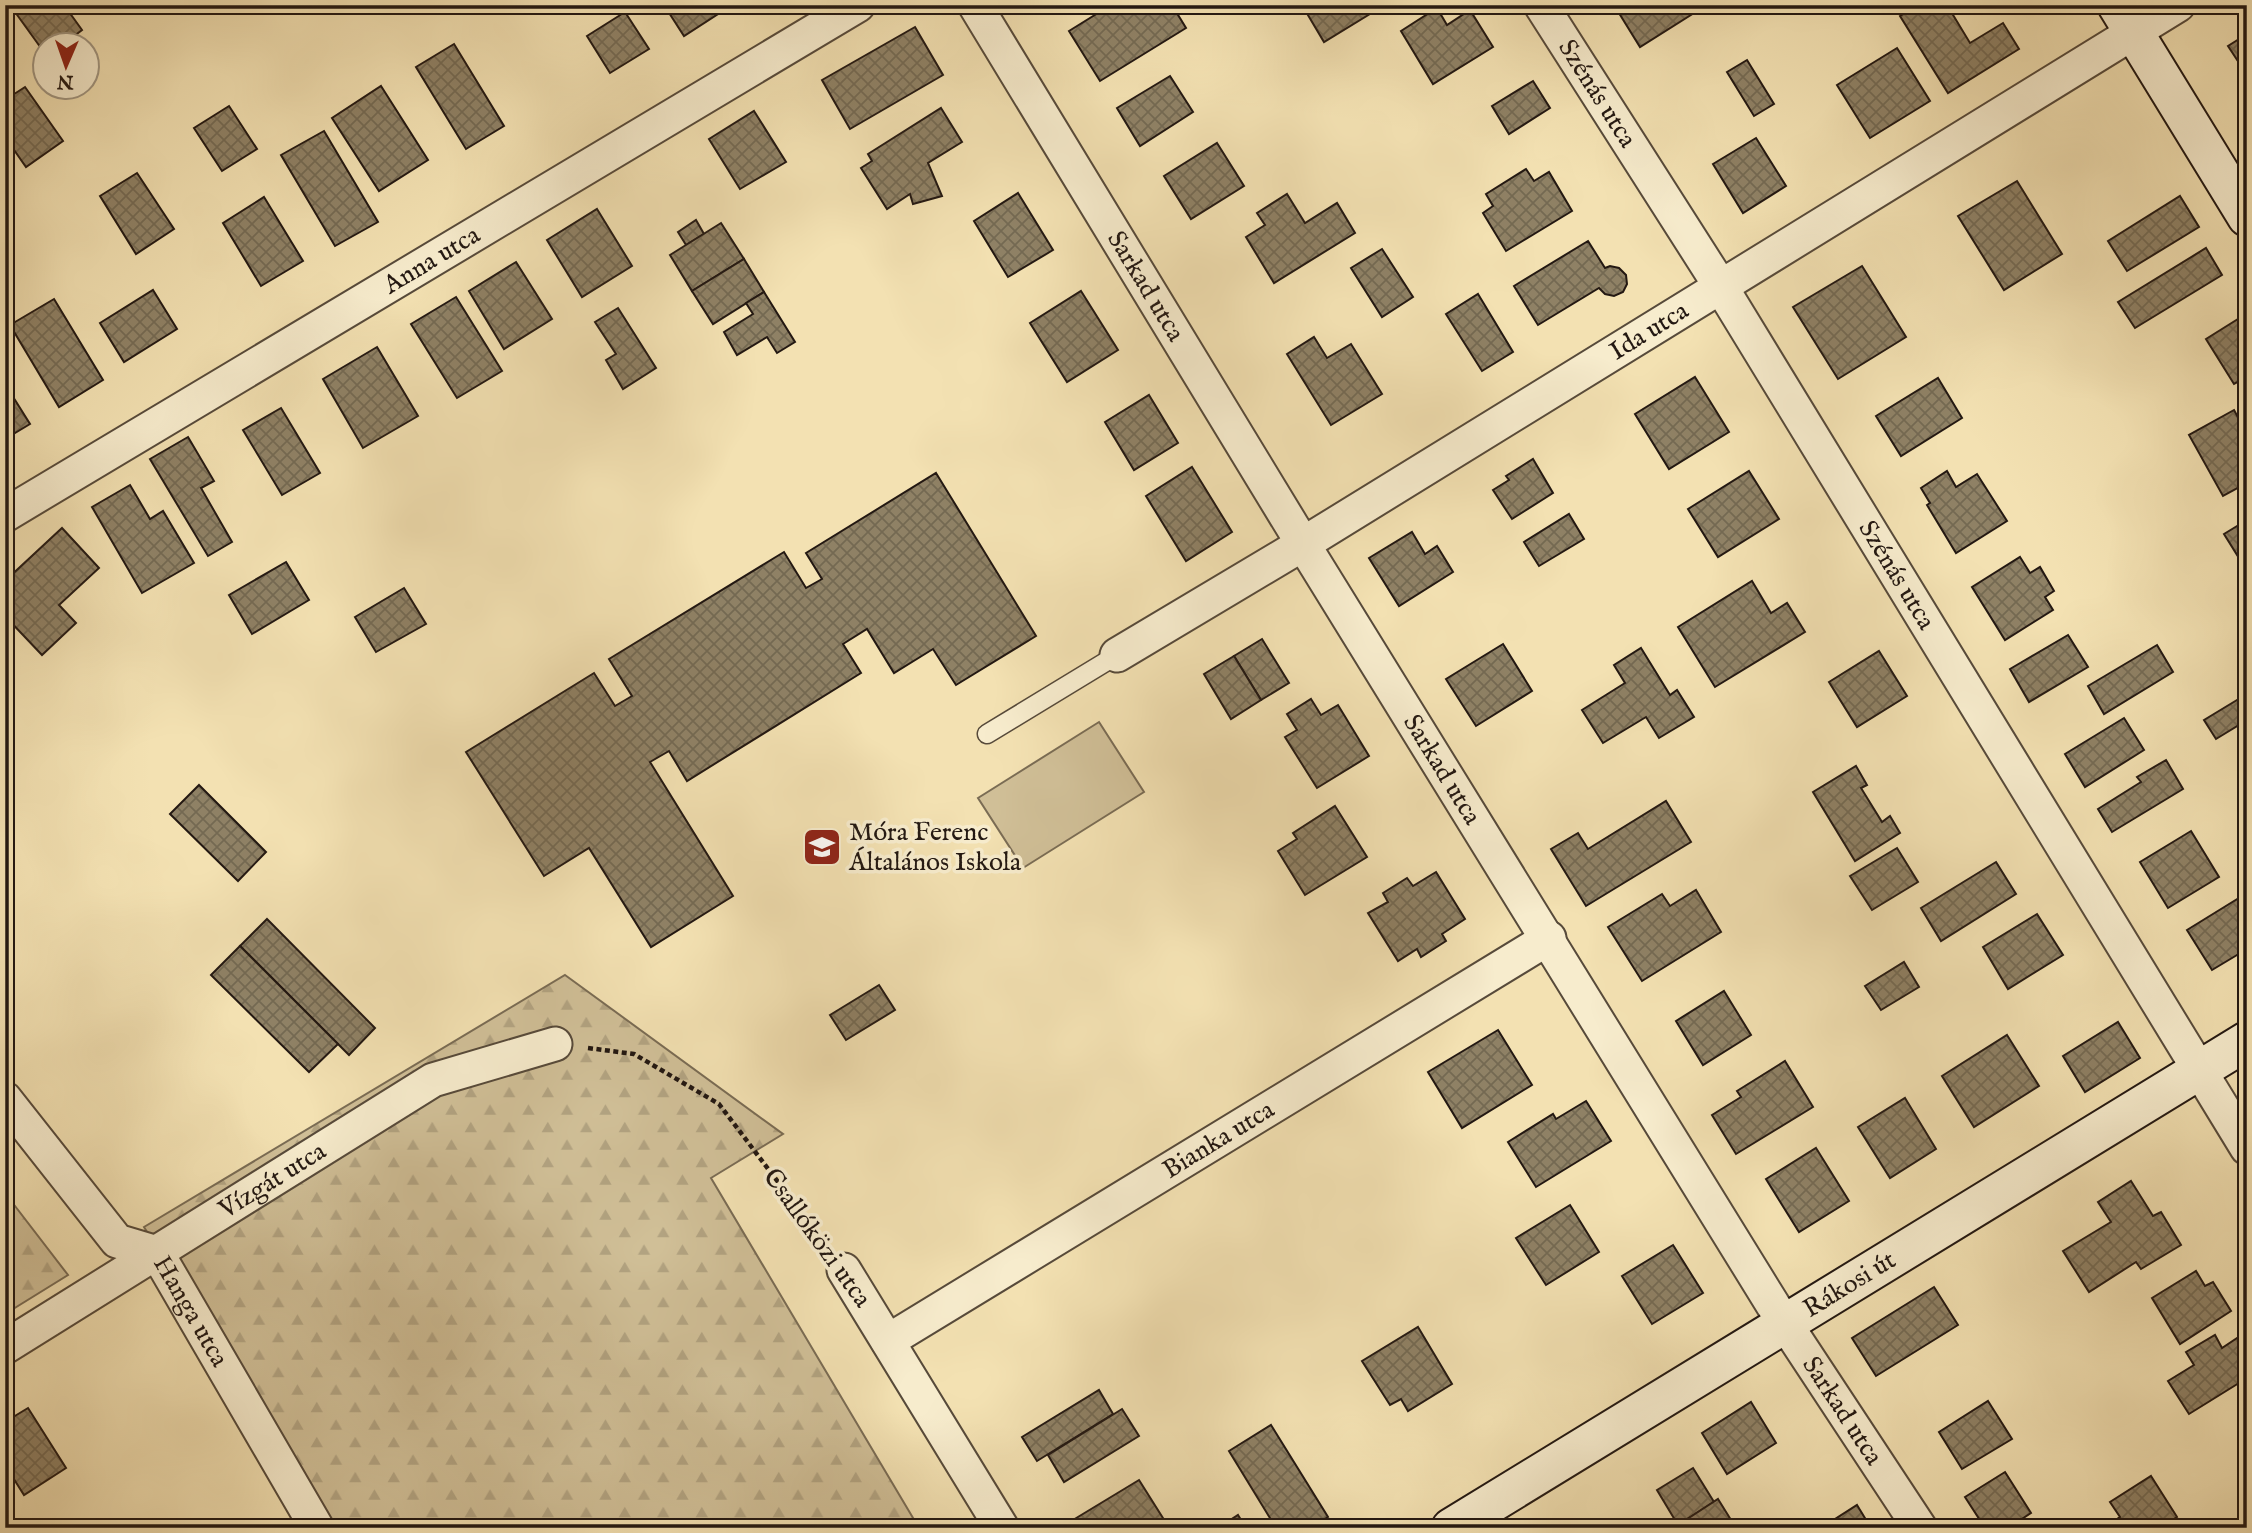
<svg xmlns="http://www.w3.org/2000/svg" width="2252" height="1533" font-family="'IM FELL English',serif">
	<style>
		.forest { fill: url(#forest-firs); stroke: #7a6c54; stroke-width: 2 }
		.pitch { fill: #d0bf97; stroke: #7a6c54; stroke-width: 2 }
		.building { fill: url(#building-cross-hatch); stroke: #231812; stroke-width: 2 }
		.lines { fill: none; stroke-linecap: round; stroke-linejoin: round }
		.lane-casing { stroke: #574a3a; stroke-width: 21 }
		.street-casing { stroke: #574a3a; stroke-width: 37 }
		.secondary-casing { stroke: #231812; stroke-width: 42 }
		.path { stroke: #231812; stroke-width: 4.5; stroke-dasharray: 5 3.5; stroke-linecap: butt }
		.lane { stroke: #f7eccd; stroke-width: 18 }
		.street { stroke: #f7eccd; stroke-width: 33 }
		.secondary { stroke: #f7eccd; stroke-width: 38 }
		.labels { text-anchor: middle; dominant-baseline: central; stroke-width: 7; stroke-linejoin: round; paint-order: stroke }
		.street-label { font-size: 26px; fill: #231812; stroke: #f7eccd }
		.poi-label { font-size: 26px; fill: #231812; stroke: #f7eccd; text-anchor: start }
	</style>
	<defs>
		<pattern id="forest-firs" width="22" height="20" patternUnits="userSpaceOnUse" patternTransform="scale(1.75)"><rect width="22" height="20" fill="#d0bf97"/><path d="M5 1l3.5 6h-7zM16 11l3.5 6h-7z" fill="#b2a381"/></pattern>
		<pattern id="building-cross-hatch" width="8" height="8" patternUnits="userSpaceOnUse" patternTransform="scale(1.75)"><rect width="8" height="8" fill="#8f8165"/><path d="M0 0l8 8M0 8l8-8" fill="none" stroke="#746952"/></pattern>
	</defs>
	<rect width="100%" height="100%" fill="#f3e1b2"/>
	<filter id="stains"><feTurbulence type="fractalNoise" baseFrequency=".00286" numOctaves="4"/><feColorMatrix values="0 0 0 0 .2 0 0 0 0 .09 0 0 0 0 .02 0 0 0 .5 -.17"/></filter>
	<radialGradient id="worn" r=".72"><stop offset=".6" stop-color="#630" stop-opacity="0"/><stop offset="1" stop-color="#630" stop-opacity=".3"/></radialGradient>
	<g class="forest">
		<path d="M565,975L783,1134L711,1178L919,1528H330L144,1227Z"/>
		<path d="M5,1193L68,1275L5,1314Z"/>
	</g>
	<path class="pitch" d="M1099,722L1144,792L1023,868L978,798Z"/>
	<g class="building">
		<path d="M10,5H64L82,30L61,46H46V55Z"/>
		<path d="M664,5H732L684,36Z"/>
		<path d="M1111,5H1172L1186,28L1100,81L1069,31Z"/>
		<path d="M1302,5H1383V6L1324,42Z"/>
		<path d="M1614,5H1688L1694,13L1640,47Z"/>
		<path d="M1918,5H1947L1970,43L2003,23L2019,49L1948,93L1900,16Z"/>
		<path d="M1437,8L1447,25L1470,10L1493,47L1433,84L1401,31Z"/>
		<path d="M625,12L649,49L610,73L587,36Z"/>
		<path d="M915,27L943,75L850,129L822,80Z"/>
		<path d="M2247,34V75L2228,46Z"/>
		<path d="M454,44L504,126L466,149L416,67Z"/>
		<path d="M1897,48L1930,101L1870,138L1837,85Z"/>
		<path d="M1747,60L1774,104L1754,116L1727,72Z"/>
		<path d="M1170,76L1193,112L1140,146L1117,108Z"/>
		<path d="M1533,81L1550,108L1509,134L1492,106Z"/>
		<path d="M381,86L428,160L379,191L332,118Z"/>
		<path d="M25,87L63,141L26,167L5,137V100Z"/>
		<path d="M229,106L257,149L222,171L194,128Z"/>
		<path d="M941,108L962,142L928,163L942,196L913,204L910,194L887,209L861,168L872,161L868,154Z"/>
		<path d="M754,111L786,162L740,189L709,139Z"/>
		<path d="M324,131L378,222L335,246L281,155Z"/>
		<path d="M1756,138L1786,186L1743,213L1713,164Z"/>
		<path d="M1217,143L1244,186L1191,219L1164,176Z"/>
		<path d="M1526,169L1534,181L1549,172L1572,211L1506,251L1483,213L1493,206L1486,194Z"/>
		<path d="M137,173L174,229L136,254L100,196Z"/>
		<path d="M2017,181L2062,254L2004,290L1958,216Z"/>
		<path d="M1018,193L1053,250L1008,277L974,221Z"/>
		<path d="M1287,194L1305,223L1337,203L1355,233L1274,283L1246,237L1265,225L1257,213Z"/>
		<path d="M2180,196L2199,227L2127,271L2108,241Z"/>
		<path d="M264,197L303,261L261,286L223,223Z"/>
		<path d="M597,209L632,266L582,297L547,240Z"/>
		<path d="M696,220L704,234L686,245L678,232Z"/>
		<path d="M721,223L744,259L692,291L670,255Z"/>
		<path d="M1588,241L1605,268L1610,266L1619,268L1626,275L1627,284L1623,292L1614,296L1605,294L1599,288L1538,325L1514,286Z"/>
		<path d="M2206,248L2222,275L2135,328L2118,302Z"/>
		<path d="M1382,249L1413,297L1382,317L1351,268Z"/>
		<path d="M744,259L764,292L713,324L692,291Z"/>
		<path d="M516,262L552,319L504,349L469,291Z"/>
		<path d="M1862,266L1906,337L1838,379L1793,307Z"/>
		<path d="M153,290L177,329L124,362L100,323Z"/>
		<path d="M1081,291L1118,350L1067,382L1030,323Z"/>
		<path d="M764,292L795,342L777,353L767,337L737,355L724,332L753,314L746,303Z"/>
		<path d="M1478,294L1513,352L1482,371L1446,314Z"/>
		<path d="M456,297L502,371L457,398L411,324Z"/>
		<path d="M54,299L103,380L59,407L10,325Z"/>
		<path d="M618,308L656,368L623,389L606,360L616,354L595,322Z"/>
		<path d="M2246,314L2247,377L2234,384L2206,339Z"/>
		<path d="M1314,337L1327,358L1351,344L1382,394L1331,425L1287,354Z"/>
		<path d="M377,347L418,416L363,448L323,379Z"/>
		<path d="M1695,377L1729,432L1669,469L1635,414Z"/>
		<path d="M1938,378L1962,418L1901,456L1876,416Z"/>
		<path d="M5,384L30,424L5,439Z"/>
		<path d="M1149,395L1178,443L1134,470L1105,422Z"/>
		<path d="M281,408L320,473L282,495L243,430Z"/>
		<path d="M2234,410L2247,434V483L2223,496L2189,435Z"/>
		<path d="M188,437L214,481L201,488L232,542L208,556L150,459Z"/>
		<path d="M1533,459L1553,493L1512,519L1493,490L1509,480L1506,476Z"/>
		<path d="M1192,467L1232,532L1186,561L1146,496Z"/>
		<path d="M1749,471L1779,519L1718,557L1688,509Z"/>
		<path d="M1947,471L1956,487L1977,474L2007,521L1956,553L1927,505L1930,503L1921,488Z"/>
		<path d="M936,473L1036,636L956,685L933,649L894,673L867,629L843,644L861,673L687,781L669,751L650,762L733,896L651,947L589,848L544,876L466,752L594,673L615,706L632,696L609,659L784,552L806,588L822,579L806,553Z"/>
		<path d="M130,485L150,519L163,511L194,563L142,593L92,507Z"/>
		<path d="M1569,514L1584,539L1539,566L1524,542Z"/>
		<path d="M2247,520V553L2239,558L2224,534Z"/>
		<path d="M62,528L99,568L59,605L76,623L42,655L5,616V581Z"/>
		<path d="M1412,532L1425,554L1437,546L1453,572L1399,606L1369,558Z"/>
		<path d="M2020,557L2030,573L2040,567L2054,591L2045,597L2053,610L2005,640L1972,587Z"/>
		<path d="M286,562L309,600L252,634L229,595Z"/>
		<path d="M1752,581L1771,613L1787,603L1805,632L1715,687L1678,627Z"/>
		<path d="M404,588L426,624L376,652L355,617Z"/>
		<path d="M2068,635L2088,667L2029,702L2010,669Z"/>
		<path d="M1262,639L1289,683L1261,700L1234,656Z"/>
		<path d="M1503,644L1532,691L1476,726L1446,679Z"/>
		<path d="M2157,645L2173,672L2104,714L2088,686Z"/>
		<path d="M1641,648L1670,695L1677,690L1694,717L1659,738L1646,717L1603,743L1582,710L1625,683L1614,665Z"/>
		<path d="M1879,651L1907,696L1857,727L1829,682Z"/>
		<path d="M1234,656L1261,700L1231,719L1204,674Z"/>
		<path d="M2247,694V727L2244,722L2216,739L2204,720Z"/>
		<path d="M1311,699L1321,715L1338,705L1369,756L1317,788L1285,737L1297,730L1287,714Z"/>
		<path d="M2124,718L2144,750L2085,787L2065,754Z"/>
		<path d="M2166,760L2183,789L2112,832L2098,809L2141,782L2137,777Z"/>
		<path d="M1856,766L1867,785L1861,788L1882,822L1890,816L1900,833L1855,861L1813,792Z"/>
		<path d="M199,785L266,852L238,881L170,814Z"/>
		<path d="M1666,801L1691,842L1586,906L1551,849L1578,833L1588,849Z"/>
		<path d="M1335,806L1367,857L1305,895L1278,851L1297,839L1293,833Z"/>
		<path d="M2191,831L2219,877L2168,908L2140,862Z"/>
		<path d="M1897,848L1918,882L1872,910L1850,876Z"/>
		<path d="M1996,862L2016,894L1941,941L1921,908Z"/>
		<path d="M1436,872L1465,919L1442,934L1446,941L1421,957L1417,949L1398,961L1368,913L1388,902L1383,893L1407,878L1413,886Z"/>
		<path d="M1696,890L1721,932L1642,981L1608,927L1662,894L1670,906Z"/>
		<path d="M2247,893V928L2242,931L2247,939V949L2212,970L2187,930Z"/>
		<path d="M2037,914L2063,955L2008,989L1983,947Z"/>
		<path d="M267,919L375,1028L349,1055L240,946Z"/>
		<path d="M240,946L338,1044L309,1072L211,975Z"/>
		<path d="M1904,962L1919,987L1881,1010L1865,986Z"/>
		<path d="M879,985L895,1010L846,1040L830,1015Z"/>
		<path d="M1724,991L1751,1035L1703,1065L1676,1021Z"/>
		<path d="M2118,1022L2140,1058L2085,1092L2063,1056Z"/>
		<path d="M1498,1030L1532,1085L1462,1128L1428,1072Z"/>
		<path d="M2007,1035L2039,1086L1974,1127L1942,1076Z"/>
		<path d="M1785,1061L1813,1107L1736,1154L1712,1115L1741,1097L1737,1091Z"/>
		<path d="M1905,1098L1936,1149L1890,1178L1858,1127Z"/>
		<path d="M1586,1101L1611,1141L1536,1187L1508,1142L1553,1114L1556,1119Z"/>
		<path d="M1816,1148L1849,1201L1799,1232L1766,1179Z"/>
		<path d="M2131,1181L2153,1216L2161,1212L2181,1245L2141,1269L2136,1262L2089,1292L2063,1251L2111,1222L2098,1202Z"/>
		<path d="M1570,1205L1599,1252L1546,1285L1516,1238Z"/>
		<path d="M1673,1245L1703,1293L1652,1324L1622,1276Z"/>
		<path d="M2196,1271L2205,1286L2213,1282L2231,1311L2180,1344L2152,1298Z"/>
		<path d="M1934,1287L1958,1325L1876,1376L1852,1338Z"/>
		<path d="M1418,1327L1452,1384L1408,1411L1401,1399L1390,1405L1362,1361Z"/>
		<path d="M2246,1332L2247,1378L2189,1414L2168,1381L2194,1365L2186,1352L2215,1335L2222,1348Z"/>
		<path d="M1099,1390L1113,1414L1037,1461L1022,1437Z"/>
		<path d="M1988,1401L2012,1439L1962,1469L1939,1432Z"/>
		<path d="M1751,1402L1776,1443L1727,1474L1702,1433Z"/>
		<path d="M28,1408L66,1468L24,1495L5,1465V1422Z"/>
		<path d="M1122,1409L1139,1436L1064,1482L1048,1455Z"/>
		<path d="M1271,1425L1328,1517L1310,1528H1276L1229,1451Z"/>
		<path d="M1693,1468L1714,1502L1678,1525L1657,1490Z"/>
		<path d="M2005,1472L2031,1513L2008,1528H1985L1965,1497Z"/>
		<path d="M2151,1476L2177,1517L2161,1528H2111L2109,1524L2120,1517L2110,1502Z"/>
		<path d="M1139,1480L1168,1526L1078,1528L1073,1520Z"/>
		<path d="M1718,1499L1736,1528H1680L1678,1525Z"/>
		<path d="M1857,1505L1871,1528H1821Z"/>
		<path d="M1238,1515L1246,1528H1218Z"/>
	</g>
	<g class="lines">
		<defs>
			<path id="lane" d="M987,734L1117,655"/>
			<g id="street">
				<path id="s1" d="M975,5L1303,544L1773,1305L1920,1528"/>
				<path id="s2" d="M1541,5L1721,287L2247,1148"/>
				<path id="s3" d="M5,515L858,5"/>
				<path id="s4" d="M1117,655L1303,544L2178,5"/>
				<path id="s5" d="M5,1099L117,1241L157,1253L317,1528"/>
				<path d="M844,1270L1002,1528"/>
				<path id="s6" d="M888,1341L1549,938"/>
				<path id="s7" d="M5,1347L433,1080L555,1044"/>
			</g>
			<g id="secondary">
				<path d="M2117,5L2247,217"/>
				<path id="s8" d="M1451,1528L2247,1041"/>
			</g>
		</defs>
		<use href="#lane" class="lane-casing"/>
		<use href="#street" class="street-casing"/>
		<use href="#secondary" class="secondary-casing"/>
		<path class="path" d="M588,1048L634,1054L719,1104L825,1244"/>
		<use href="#lane" class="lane"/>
		<use href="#street" class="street"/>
		<use href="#secondary" class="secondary"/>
	</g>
	<defs>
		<symbol id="school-square" viewBox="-11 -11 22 22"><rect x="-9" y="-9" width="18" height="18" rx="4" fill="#8f2418" stroke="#f7eccd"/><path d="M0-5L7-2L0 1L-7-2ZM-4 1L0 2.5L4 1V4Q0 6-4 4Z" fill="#fff"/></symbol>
	</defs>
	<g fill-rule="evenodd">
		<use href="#school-square" x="800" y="825" width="44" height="44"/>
	</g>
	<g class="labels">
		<g class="street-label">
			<text stroke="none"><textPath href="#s2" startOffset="105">Szénás utca</textPath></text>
			<text stroke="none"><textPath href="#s3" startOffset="497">Anna utca</textPath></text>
			<text stroke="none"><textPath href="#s1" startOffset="329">Sarkad utca</textPath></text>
			<text stroke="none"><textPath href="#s4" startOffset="623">Ida utca</textPath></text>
			<text stroke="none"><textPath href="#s2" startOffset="672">Szénás utca</textPath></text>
			<text stroke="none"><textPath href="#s1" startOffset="896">Sarkad utca</textPath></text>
			<text stroke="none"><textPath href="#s6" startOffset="387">Bianka utca</textPath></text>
			<text stroke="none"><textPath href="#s7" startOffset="315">Vízgát utca</textPath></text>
			<text transform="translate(817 1238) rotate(54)">Csallóközi utca</text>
			<text stroke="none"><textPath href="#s8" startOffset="467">Rákosi út</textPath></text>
			<text stroke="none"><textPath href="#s5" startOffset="290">Hanga utca</textPath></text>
			<text stroke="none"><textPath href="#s1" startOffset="1652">Sarkad utca</textPath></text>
		</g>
		<g class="poi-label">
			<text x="849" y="832">Móra Ferenc<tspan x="849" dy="30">Általános Iskola</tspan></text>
		</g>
	</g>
	<rect width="2252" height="1533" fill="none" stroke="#f3e1b2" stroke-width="28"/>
	<rect x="7" y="7" width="2238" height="1519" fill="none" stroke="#231812" stroke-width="3.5"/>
	<rect x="14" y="14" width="2224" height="1505" fill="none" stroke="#231812" stroke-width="2"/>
	<g transform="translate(66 66) rotate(182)"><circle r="33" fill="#f7eccd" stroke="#a29782" stroke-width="2"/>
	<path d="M0-5L12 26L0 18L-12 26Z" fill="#8f2418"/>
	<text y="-10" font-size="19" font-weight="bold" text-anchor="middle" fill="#231812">N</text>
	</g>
	<rect width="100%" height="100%" filter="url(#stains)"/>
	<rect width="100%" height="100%" fill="url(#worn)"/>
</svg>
